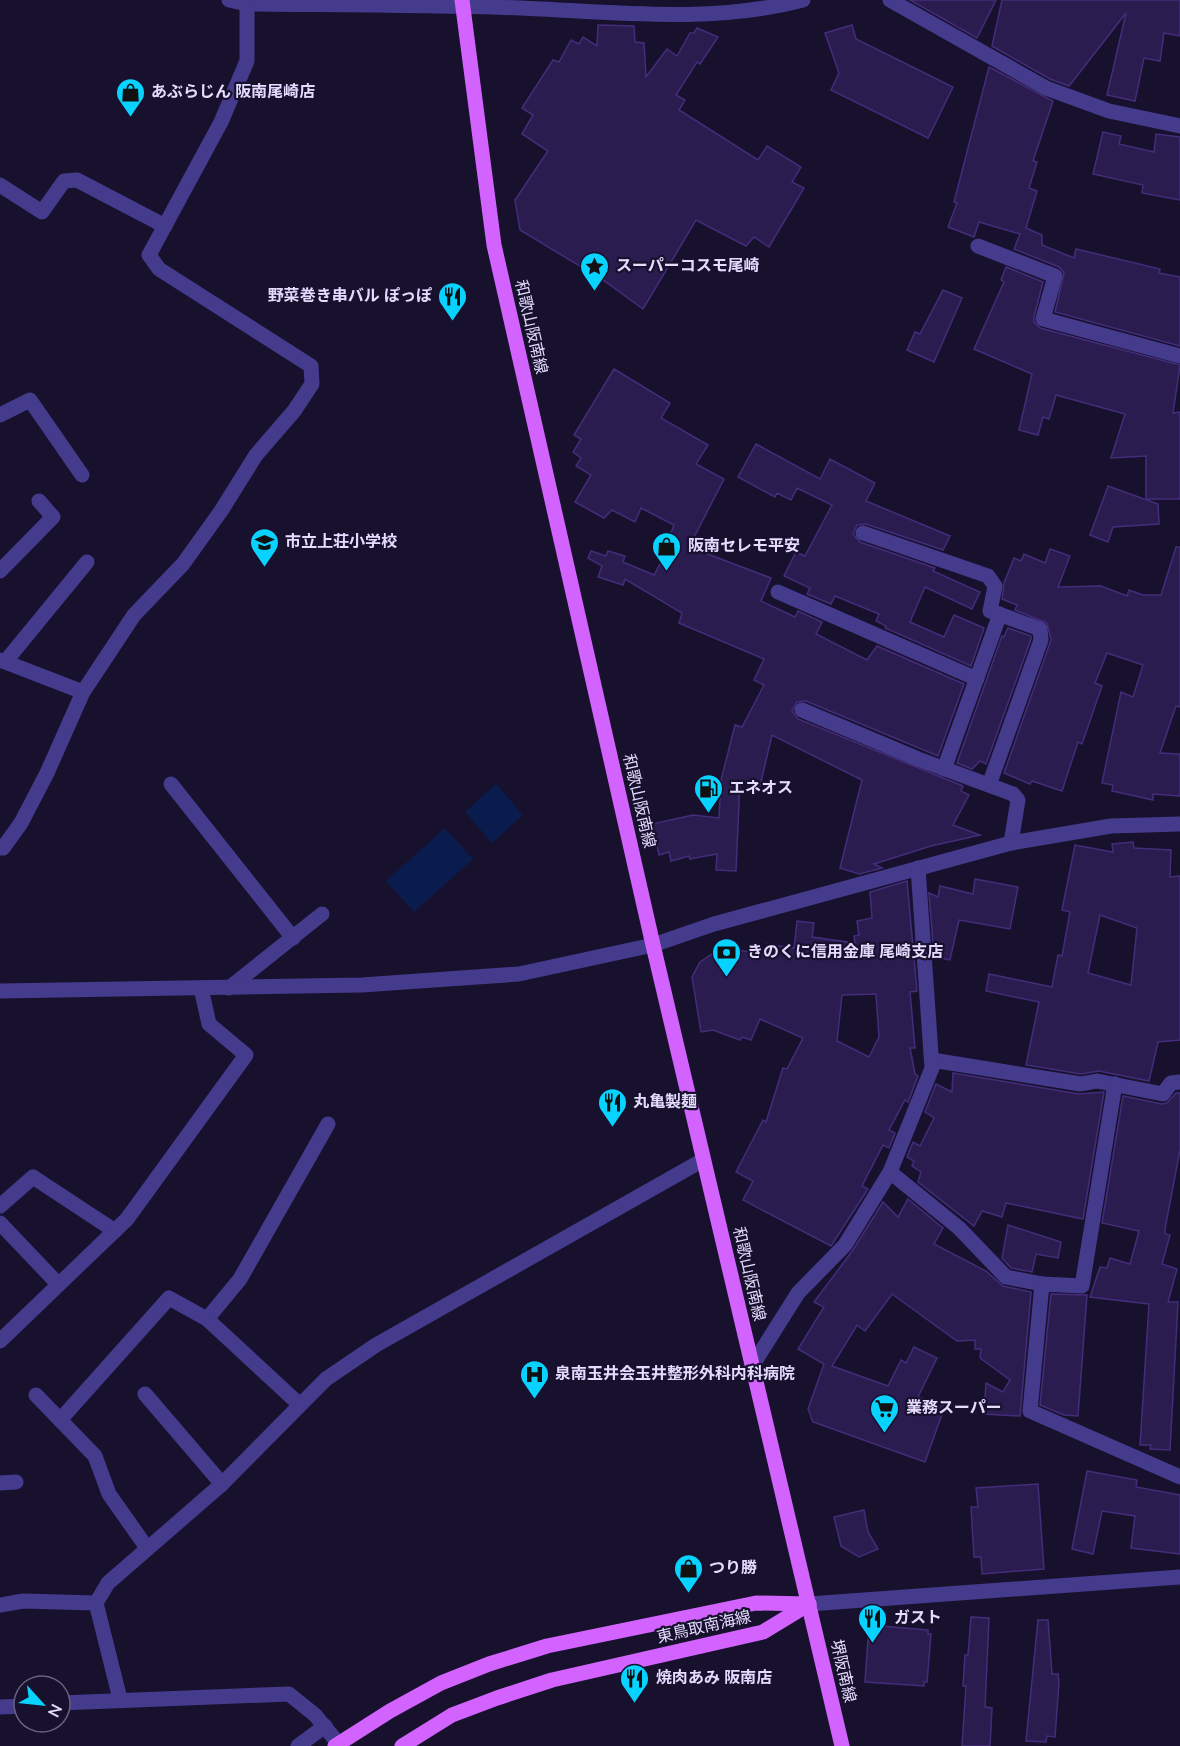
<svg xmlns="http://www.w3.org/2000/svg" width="1180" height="1746" font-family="'Nunito Sans','Noto Sans JP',sans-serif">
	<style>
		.water { fill: #091c4d }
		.building { fill: #2a1c4e; stroke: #432d7b; stroke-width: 1.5; fill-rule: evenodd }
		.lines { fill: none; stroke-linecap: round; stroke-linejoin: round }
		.minor { stroke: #443b8d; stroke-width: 15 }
		.major { stroke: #d263ff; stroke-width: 15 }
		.labels { text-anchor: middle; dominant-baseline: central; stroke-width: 4.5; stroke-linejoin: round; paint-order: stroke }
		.poi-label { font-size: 16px; font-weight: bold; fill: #e3dcff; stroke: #18112d; text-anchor: start }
		.street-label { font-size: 16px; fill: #e3dcff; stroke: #18112d }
	</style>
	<rect width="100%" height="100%" fill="#18112d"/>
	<g class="water">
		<path d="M496,784L523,815L492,843L465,812Z"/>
		<path d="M445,828L473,859L414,912L386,881Z"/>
	</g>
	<g class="building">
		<path d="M910,0H996L977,38Z"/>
		<path d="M1002,0H1180V36L1164,33L1160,61L1144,58L1135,101L1107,95L1126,13L1069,86L1050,79L992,46Z"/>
		<path d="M598,25L634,26L635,42L644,43L646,77L667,49L677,56L690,33H694L697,28L718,37L700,64L697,62L676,95L685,100L679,110L758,160L767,146L801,167L792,182L804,188L769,247L754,237L746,246L696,220L643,309L603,280L520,230L515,200L548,151L522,134L533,115L522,108L553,60L559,62L571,40L579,44L583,37L597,46Z"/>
		<path d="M852,25L856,39L953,87L928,138L831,90L839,73L825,33Z"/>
		<path d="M989,67L1053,101L1033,161L1037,162L1029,188L1037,191L1026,228L1042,235V245L1074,258L1076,249L1160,269L1159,273L1180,277V346L1055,312L1064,273L1059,267L1014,249L1020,234L979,222L974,237L948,227L957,203L954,202Z"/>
		<path d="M1103,132L1121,136L1119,144L1154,152L1156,134L1180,137V200L1142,193L1143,185L1093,174Z"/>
		<path d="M1006,267L1043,282L1034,317V322L1040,328L1180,365L1173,413L1180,412V499H1146V456L1111,458L1125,414L1056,395L1049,419L1043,417L1038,435L1019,430L1032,374L974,349L1004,282L1001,280Z"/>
		<path d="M943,290L962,298L934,362L907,350L915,332L920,334Z"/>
		<path d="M614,369L670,403L661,418L708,445L696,464L724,479L689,547L771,578L761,601L795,617L798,611L822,622L816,634L867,660L877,646L964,684L938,756L806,701L797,702L792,711L798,719L963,786L961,791L969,795L953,825L980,835L931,846L874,864L882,868L859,874L840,868L862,780L772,735L760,786L740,781L736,871L716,870L717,854L690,859L689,856L671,861L669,852L659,855L652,824L693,815L719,818L721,780L735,725L742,727L764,685L754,680L764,659L679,623L682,613L625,579L623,585L598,577L602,566L588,558L591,551L606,556L608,551L625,556L623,562L654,575L670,545L667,543L674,525L641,508L635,522L612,510L604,518L575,502L591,475L576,466L581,458L573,452L581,439L574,435Z"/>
		<path d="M756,444L820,479L830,459L875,483L866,501L950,536L943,550L866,524L857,525L853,534L860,542L935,568L933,571L980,592L972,609L925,587L910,622L944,637L954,615L984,628L971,666L885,628L886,626L876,621L879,614L835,596L831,604L807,594L810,588L784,576L796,552L805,556L832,505L797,488L791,500L777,493L775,497L738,477Z"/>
		<path d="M1108,486L1158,504L1159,524L1113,527L1108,542L1090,535Z"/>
		<path d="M1176,547H1180V707L1176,706L1160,753L1180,754V796L1153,794V800L1112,791L1113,785L1102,783L1121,692L1133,697L1143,665L1107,653L1095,683L1102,686L1082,744L1078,742L1062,791L1032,781L1030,784L1004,773L1051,640L1047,623L1015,610L1017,605L1002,599L1004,583L1014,558L1021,561L1024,554L1045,563L1050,549L1070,556L1058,587L1101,586L1127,596L1129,590L1143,595H1161Z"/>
		<path d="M1008,628L1031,636V639L986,764L980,761L972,769L957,763L1002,636L1004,637Z"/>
		<path d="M1133,842L1134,848L1171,850L1170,877L1180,876V1040L1158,1042L1149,1081L1099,1071L1081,1074L1026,1065L1039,1002L986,991L989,974L1052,987L1058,955L1062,956L1070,912L1062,910L1075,845L1113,852L1112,844ZM1100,915L1137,928L1131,985L1088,973Z"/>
		<path d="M975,879L1018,887L1010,929L959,920L950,960L934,957L929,893L938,897L940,886L973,894Z"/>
		<path d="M907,881L917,991L910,992L915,1048H910L915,1074L918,1076L908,1102L905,1100L889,1130L895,1133L889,1148L883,1145L862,1186L868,1189L831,1246L743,1200L753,1181L736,1172L763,1120L766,1122L783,1068L787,1069L803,1038L760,1019L751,1040L742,1037L740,1040L713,1030L701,1032L692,977L700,962L712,954L734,949L765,955L767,944L794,948L797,921L814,923L812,937L855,943L854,936L859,935L857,921L872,918L870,892ZM876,994L879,1037L869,1057L837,1041L842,995Z"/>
		<path d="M953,1073L1079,1094L1104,1092L1083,1219L1006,1203L1002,1217L982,1211L974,1226L918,1182L921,1172L912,1166L914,1161L907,1157L913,1142L920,1146L934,1118L925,1112L936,1084L952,1092Z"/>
		<path d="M1176,1093H1180V1150L1165,1229V1234L1170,1235L1162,1264L1177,1269L1168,1302H1178L1170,1450L1150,1449L1151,1445H1140L1149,1304L1090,1297L1100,1267L1107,1268L1110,1258L1130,1264L1139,1231L1102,1223L1123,1096L1162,1104L1167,1103Z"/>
		<path d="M908,1199L943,1228L934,1244L986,1271L1003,1286L1031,1292L1020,1416L984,1414L986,1383L1003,1392L1010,1380L980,1358L981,1349H975V1340L957,1341L892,1294L865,1331L857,1325L832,1366L888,1386L901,1360L906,1363L914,1347L937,1358L918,1397L945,1406L925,1462L813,1422L808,1409L824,1364L798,1349L824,1307L814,1302L853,1250L883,1202L898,1217Z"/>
		<path d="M1008,1225L1061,1242L1058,1258L1036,1254L1032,1272L1011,1268L1002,1258Z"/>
		<path d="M1051,1294L1087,1295L1078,1416L1064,1415L1040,1405Z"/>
		<path d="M1087,1471L1137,1480L1136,1487L1180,1495V1554L1131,1548L1135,1516L1102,1511L1093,1554L1072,1549Z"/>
		<path d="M1038,1484L1044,1569L982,1574L981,1557H974L971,1507H978L976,1488Z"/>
		<path d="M864,1510L868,1532L878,1549L859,1557L841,1546L834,1517Z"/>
		<path d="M971,1617L989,1618L985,1707L992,1708L990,1746H962L966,1686H963L965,1655H968Z"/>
		<path d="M1038,1620H1048L1052,1674H1058L1059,1682L1055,1737L1047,1736L1046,1742L1026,1741Z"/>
		<path d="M869,1625L928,1630V1634H931L927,1682H924V1686L865,1682Z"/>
	</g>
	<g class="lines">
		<g class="minor">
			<path d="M229,0L247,4C339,5 430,5 521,8C613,12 713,24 803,0"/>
			<path d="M890,0L1046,88L1109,111L1180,126"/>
			<path d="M0,185L42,212L64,181L77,180L165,226"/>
			<path d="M978,246L1055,276L1043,319L1180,356"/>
			<path d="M0,415L30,400L82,475"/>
			<path d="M863,533L988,576L995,586L990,611L1040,629L1041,640L989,785"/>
			<path d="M0,571L53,517L39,501"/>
			<path d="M778,592L977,679"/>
			<path d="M0,660L83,692"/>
			<path d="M5,662L87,562"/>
			<path d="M802,710L918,759L1013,794L1018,800L1011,843"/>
			<path d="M944,769L1000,614"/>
			<path d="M171,784L293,938"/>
			<path d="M0,848H3L21,823L47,773L83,692L134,615L183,564L221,511L256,455L294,411L312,384L311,366L159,269L149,255L221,122L247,61V4"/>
			<path d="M229,988L322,914"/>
			<path d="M0,991L362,985L519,974L653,945L714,924L1011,843L1111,826L1180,824"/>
			<path d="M932,1060L1081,1084L1097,1081L1163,1094L1171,1083L1180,1082"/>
			<path d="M890,1172L959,1228L1006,1277L1042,1284L1082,1286L1115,1084"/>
			<path d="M0,1206L33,1177L115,1231"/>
			<path d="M0,1223L58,1284"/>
			<path d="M1042,1284L1030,1411L1180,1477"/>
			<path d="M207,1319L240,1279L328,1124"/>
			<path d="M0,1341L127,1219L246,1055L209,1024L201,988"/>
			<path d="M752,1366L798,1293L845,1245L890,1172L932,1068L918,868"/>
			<path d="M145,1394L222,1484"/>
			<path d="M36,1395L95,1456L109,1494L147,1548"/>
			<path d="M60,1420L169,1298L207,1319L300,1405"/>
			<path d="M0,1483L16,1482"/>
			<path d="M809,1604L1180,1577"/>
			<path d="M0,1605L23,1601L96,1603"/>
			<path d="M120,1699L96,1603L108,1583L222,1484L326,1379L376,1345L703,1160"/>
			<path d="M60,1703L289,1694L315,1715L338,1743"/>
			<path d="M0,1707L24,1706"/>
			<path d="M298,1746L325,1726"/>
		</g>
		<g class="major">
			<path d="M462,0L494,245L653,945L842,1746"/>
			<path d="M335,1746L390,1711L441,1683L489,1664L547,1646L756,1603L809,1604"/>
			<path d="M402,1746L452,1715L497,1698L552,1680L763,1632L809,1604"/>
		</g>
	</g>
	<defs>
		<symbol id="shop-pin" viewBox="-11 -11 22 30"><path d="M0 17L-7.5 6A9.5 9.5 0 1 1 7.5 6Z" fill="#08d2ff" stroke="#18112d"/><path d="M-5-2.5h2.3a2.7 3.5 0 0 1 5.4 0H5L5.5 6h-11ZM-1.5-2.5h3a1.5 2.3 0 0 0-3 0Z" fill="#111"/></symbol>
		<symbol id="sight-pin" viewBox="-11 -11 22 30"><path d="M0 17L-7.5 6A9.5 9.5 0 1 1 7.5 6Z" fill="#08d2ff" stroke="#18112d"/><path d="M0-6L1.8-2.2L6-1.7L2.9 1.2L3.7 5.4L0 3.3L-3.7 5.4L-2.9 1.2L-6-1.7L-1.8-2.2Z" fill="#111"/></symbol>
		<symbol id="restaurant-pin" viewBox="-11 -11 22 30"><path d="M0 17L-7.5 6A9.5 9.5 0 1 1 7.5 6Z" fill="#08d2ff" stroke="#18112d"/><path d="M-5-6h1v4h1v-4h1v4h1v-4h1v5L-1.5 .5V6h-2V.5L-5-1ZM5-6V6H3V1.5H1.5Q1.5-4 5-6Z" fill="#111"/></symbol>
		<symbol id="school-pin" viewBox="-11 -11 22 30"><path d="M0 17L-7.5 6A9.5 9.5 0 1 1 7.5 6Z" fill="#08d2ff" stroke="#18112d"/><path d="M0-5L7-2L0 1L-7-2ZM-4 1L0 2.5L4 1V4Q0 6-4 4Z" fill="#111"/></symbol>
		<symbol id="fuel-pin" viewBox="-11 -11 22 30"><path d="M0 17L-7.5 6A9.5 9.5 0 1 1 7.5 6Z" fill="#08d2ff" stroke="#18112d"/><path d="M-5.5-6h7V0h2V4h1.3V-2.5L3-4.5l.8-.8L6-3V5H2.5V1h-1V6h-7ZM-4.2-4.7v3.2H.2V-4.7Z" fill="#111"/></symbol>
		<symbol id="bank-pin" viewBox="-11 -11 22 30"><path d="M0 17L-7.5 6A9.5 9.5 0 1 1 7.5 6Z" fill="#08d2ff" stroke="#18112d"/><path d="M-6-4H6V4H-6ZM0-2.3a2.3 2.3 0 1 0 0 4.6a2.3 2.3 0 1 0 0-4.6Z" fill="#111"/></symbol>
		<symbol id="hospital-pin" viewBox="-11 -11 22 30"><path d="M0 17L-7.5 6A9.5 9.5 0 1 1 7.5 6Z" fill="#08d2ff" stroke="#18112d"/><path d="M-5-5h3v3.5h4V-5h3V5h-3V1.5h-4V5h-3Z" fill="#111"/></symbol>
		<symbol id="supermarket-pin" viewBox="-11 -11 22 30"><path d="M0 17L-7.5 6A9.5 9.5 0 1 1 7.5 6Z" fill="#08d2ff" stroke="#18112d"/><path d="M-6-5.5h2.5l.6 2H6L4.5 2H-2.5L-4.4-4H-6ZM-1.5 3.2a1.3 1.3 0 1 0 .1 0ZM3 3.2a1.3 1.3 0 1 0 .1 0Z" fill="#111"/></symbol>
	</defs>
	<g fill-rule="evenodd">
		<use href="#shop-pin" x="114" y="76" width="33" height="45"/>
		<use href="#sight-pin" x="578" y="250" width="33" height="45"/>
		<use href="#restaurant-pin" x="436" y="280" width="33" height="45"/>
		<use href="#school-pin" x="248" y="526" width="33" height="45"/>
		<use href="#shop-pin" x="650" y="530" width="33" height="45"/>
		<use href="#fuel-pin" x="692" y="772" width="33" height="45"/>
		<use href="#bank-pin" x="710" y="936" width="33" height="45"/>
		<use href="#restaurant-pin" x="596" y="1086" width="33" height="45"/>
		<use href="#hospital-pin" x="518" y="1358" width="33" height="45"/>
		<use href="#supermarket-pin" x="868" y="1392" width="33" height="45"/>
		<use href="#shop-pin" x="672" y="1552" width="33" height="45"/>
		<use href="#restaurant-pin" x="856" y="1602" width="33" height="45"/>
		<use href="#restaurant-pin" x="618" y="1662" width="33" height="45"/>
	</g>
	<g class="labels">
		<g class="poi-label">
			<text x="151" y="92">あぶらじん 阪南尾崎店</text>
			<text x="616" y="266">スーパーコスモ尾崎</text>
			<text x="432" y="296" text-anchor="end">野菜巻き串バル ぽっぽ</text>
			<text x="285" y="542">市立上荘小学校</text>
			<text x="688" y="546">阪南セレモ平安</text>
			<text x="729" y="788">エネオス</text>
			<text x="747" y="952">きのくに信用金庫 尾崎支店</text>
			<text x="633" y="1102">丸亀製麺</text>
			<text x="555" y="1374">泉南玉井会玉井整形外科内科病院</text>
			<text x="906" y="1408">業務スーパー</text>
			<text x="709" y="1568">つり勝</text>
			<text x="894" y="1618">ガスト</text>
			<text x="656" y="1678">焼肉あみ 阪南店</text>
		</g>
		<g class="street-label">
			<text transform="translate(531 327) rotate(77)">和歌山阪南線</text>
			<text transform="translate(639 801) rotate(77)">和歌山阪南線</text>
			<text transform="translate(749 1274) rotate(77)">和歌山阪南線</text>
			<text transform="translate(704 1627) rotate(-13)">東鳥取南海線</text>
			<text transform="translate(843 1671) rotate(77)">堺阪南線</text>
		</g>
	</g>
	<g transform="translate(42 1704) rotate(117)"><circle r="28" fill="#18112d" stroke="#696281" stroke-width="1.5"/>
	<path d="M0-4.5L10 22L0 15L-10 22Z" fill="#08d2ff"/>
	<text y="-9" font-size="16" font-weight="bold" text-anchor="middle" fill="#e3dcff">N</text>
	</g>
</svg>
